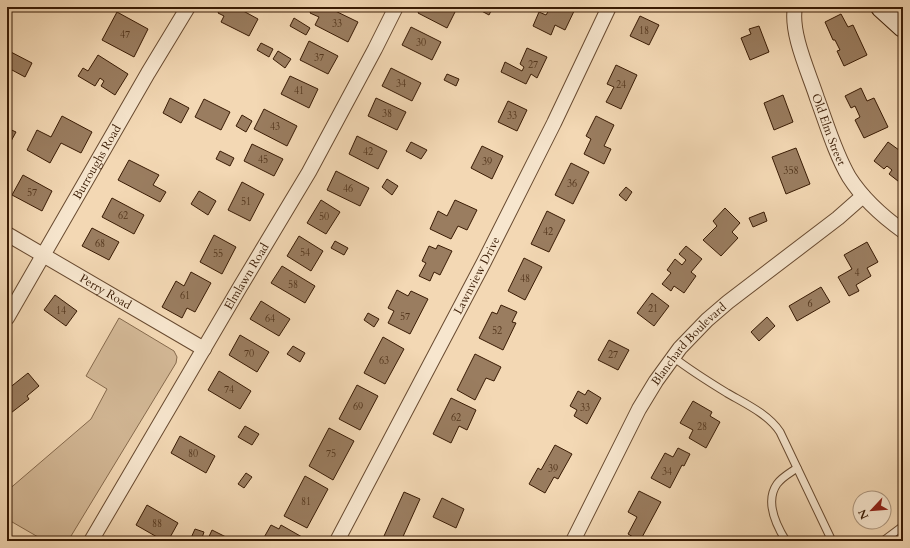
<svg xmlns="http://www.w3.org/2000/svg" width="910" height="548" font-family="Cardo,serif">
	<style>
		.green { fill: #d3b896; stroke: #866a4d }
		.building { fill: #9a7d60; stroke: #391b04 }
		.lines { fill: none; stroke-linecap: round; stroke-linejoin: round }
		.service-casing { stroke: #684a30; stroke-width: 9 }
		.minor-casing { stroke: #684a30; stroke-width: 16 }
		.secondary-casing { stroke: #391b04; stroke-width: 22 }
		.service { stroke: #f7e6ce; stroke-width: 7 }
		.minor { stroke: #f7e6ce; stroke-width: 14 }
		.secondary { stroke: #f7e6ce; stroke-width: 20 }
		.labels { text-anchor: middle; dominant-baseline: central; stroke-width: 4; stroke-linejoin: round; paint-order: stroke }
		.number-label { font-size: 10px; fill: #51341b }
		.street-label { font-size: 12px; fill: #391b04; stroke: #f7e6ce }
	</style>
	<rect width="100%" height="100%" fill="#f3d8b4"/>
	<filter id="stains"><feTurbulence type="fractalNoise" baseFrequency=".005" numOctaves="4"/><feColorMatrix values="0 0 0 0 .2 0 0 0 0 .09 0 0 0 0 .02 0 0 0 .5 -.17"/></filter>
	<radialGradient id="worn" r=".72"><stop offset=".6" stop-color="#630" stop-opacity="0"/><stop offset="1" stop-color="#630" stop-opacity=".3"/></radialGradient>
	<path class="green" d="M119,318L174,351L177,357L176,363L68,541H45L7,519V491L91,419L107,389L86,376Z"/>
	<g class="building">
		<path d="M221,7H236L258,19L249,36L221,22L224,16L218,13Z"/>
		<path d="M313,7H327L358,22L348,42L315,25L319,17L310,13Z"/>
		<path d="M421,7H451L456,10L447,28L418,13Z"/>
		<path d="M474,7H493L489,15Z"/>
		<path d="M551,7H576L565,30L555,25L551,35L533,26L539,12L546,15Z"/>
		<path d="M117,12L148,29L134,57L102,40Z"/>
		<path d="M841,14L848,27L853,25L867,55L844,66L837,51L840,50L835,40H833L825,22Z"/>
		<path d="M640,16L659,25L649,45L630,36Z"/>
		<path d="M294,18L310,28L306,35L290,26Z"/>
		<path d="M759,26L769,52L750,60L741,38L751,34L749,29Z"/>
		<path d="M411,27L441,42L432,60L402,45Z"/>
		<path d="M309,41L338,56L328,74L300,60Z"/>
		<path d="M261,43L273,49L269,57L257,50Z"/>
		<path d="M527,48L547,57L537,78L531,74L526,84L501,72L505,62L522,71L524,67L520,64Z"/>
		<path d="M7,50L32,63L25,77L12,70L7,80Z"/>
		<path d="M278,51L291,59L285,68L273,59Z"/>
		<path d="M98,55L128,74L115,95L101,86L104,81L100,78L95,86L78,76L83,68L88,71Z"/>
		<path d="M616,65L637,75L621,109L606,102L614,87L607,84Z"/>
		<path d="M391,68L421,83L412,101L382,86Z"/>
		<path d="M447,74L459,79L456,86L444,80Z"/>
		<path d="M290,76L318,89L309,108L281,94Z"/>
		<path d="M861,88L867,101L874,98L888,127L864,138L855,120L860,117L855,106L851,108L845,96Z"/>
		<path d="M783,95L793,122L774,130L764,103Z"/>
		<path d="M170,98L189,108L181,123L163,113Z"/>
		<path d="M376,98L406,112L397,130L368,116Z"/>
		<path d="M204,99L230,112L221,130L195,117Z"/>
		<path d="M508,101L527,110L517,131L498,122Z"/>
		<path d="M264,109L297,126L287,146L254,129Z"/>
		<path d="M242,115L252,121L246,132L236,126Z"/>
		<path d="M62,116L92,132L81,153L61,143L50,163L27,150L37,130L51,137Z"/>
		<path d="M596,116L614,125L604,146L611,149L604,164L584,154L591,139L586,136Z"/>
		<path d="M7,128L16,132L10,143L7,142Z"/>
		<path d="M357,136L387,151L378,169L349,154Z"/>
		<path d="M411,142L427,150L421,159L406,151Z"/>
		<path d="M888,142L903,153V185L889,174L892,170L887,166L884,169L874,161Z"/>
		<path d="M252,144L283,159L274,176L244,161Z"/>
		<path d="M482,146L503,156L492,179L471,168Z"/>
		<path d="M796,148L810,184L786,194L772,157Z"/>
		<path d="M220,151L234,158L230,166L216,159Z"/>
		<path d="M129,160L159,175L153,185L166,192L160,202L118,180Z"/>
		<path d="M571,163L589,172L573,204L555,195Z"/>
		<path d="M336,171L369,188L360,206L327,190Z"/>
		<path d="M23,175L52,191L42,211L12,195Z"/>
		<path d="M387,179L398,186L392,195L382,187Z"/>
		<path d="M242,182L264,194L250,221L228,210Z"/>
		<path d="M626,187L632,192L626,201L619,195Z"/>
		<path d="M199,191L216,201L208,215L191,204Z"/>
		<path d="M112,198L144,215L134,234L102,217Z"/>
		<path d="M321,200L340,212L326,234L307,223Z"/>
		<path d="M455,200L477,210L467,230L458,226L451,239L430,229L438,211L447,216Z"/>
		<path d="M725,208L740,223L732,232L738,238L721,256L703,240L717,226L713,221Z"/>
		<path d="M547,211L565,220L549,252L531,244Z"/>
		<path d="M764,212L767,221L753,227L749,218Z"/>
		<path d="M92,228L119,242L109,260L82,246Z"/>
		<path d="M214,235L236,247L222,274L200,262Z"/>
		<path d="M299,236L323,251L311,271L287,256Z"/>
		<path d="M335,241L348,248L344,255L331,248Z"/>
		<path d="M867,242L878,262L867,268L871,276L856,285L859,291L849,296L838,277L852,269L844,255Z"/>
		<path d="M438,245L452,251L440,275L434,272L430,281L419,276L426,263L422,261L429,246L436,249Z"/>
		<path d="M686,246L702,259L691,272L696,276L684,293L674,286L671,291L662,284L671,273L667,270L675,259L682,265L686,260L679,254Z"/>
		<path d="M524,258L542,267L525,300L508,291Z"/>
		<path d="M282,266L315,286L305,303L271,283Z"/>
		<path d="M191,272L211,283L195,312L187,308L182,318L162,307L176,281L184,286Z"/>
		<path d="M821,287L830,302L797,321L789,306Z"/>
		<path d="M397,290L408,296L411,291L428,299L410,334L388,323L394,311L388,308Z"/>
		<path d="M652,293L669,306L654,326L637,313Z"/>
		<path d="M55,295L77,311L66,326L44,310Z"/>
		<path d="M261,301L290,319L279,336L250,319Z"/>
		<path d="M501,305L517,312L512,322L516,323L503,350L479,338L492,312L497,314Z"/>
		<path d="M368,313L379,319L374,327L364,320Z"/>
		<path d="M767,317L775,326L759,341L751,332Z"/>
		<path d="M240,335L269,352L257,372L229,355Z"/>
		<path d="M383,337L404,349L385,384L364,373Z"/>
		<path d="M609,340L629,350L618,370L598,360Z"/>
		<path d="M293,346L305,353L300,362L287,354Z"/>
		<path d="M475,354L501,367L494,381L486,378L475,400L457,390Z"/>
		<path d="M219,371L251,391L240,409L208,390Z"/>
		<path d="M28,373L39,386L27,396L29,399L7,416V387L8,389Z"/>
		<path d="M357,385L378,396L360,430L339,419Z"/>
		<path d="M588,390L601,398L587,424L574,416L577,410L570,406L578,391L585,395Z"/>
		<path d="M451,398L476,410L467,430L459,426L451,443L433,434Z"/>
		<path d="M693,401L712,412L710,416L720,422L706,448L689,438L693,430L680,423Z"/>
		<path d="M245,426L259,434L252,445L238,437Z"/>
		<path d="M329,428L354,441L333,480L309,466Z"/>
		<path d="M180,436L215,456L206,473L171,453Z"/>
		<path d="M555,445L572,454L558,479L554,477L545,493L529,484L538,468L541,470Z"/>
		<path d="M678,448L690,454L684,466L682,465L670,488L651,478L665,453L673,457Z"/>
		<path d="M246,473L252,477L244,488L238,484Z"/>
		<path d="M305,476L328,489L307,528L284,516Z"/>
		<path d="M639,491L661,502L640,541L628,534L637,517L628,512Z"/>
		<path d="M404,492L420,499L401,541H394L384,536Z"/>
		<path d="M442,498L464,509L456,528L433,517Z"/>
		<path d="M147,505L178,523L168,541H164L136,525Z"/>
		<path d="M271,525L279,529L281,525L302,537L300,541H262Z"/>
		<path d="M195,529L204,532L201,541L191,538Z"/>
		<path d="M212,530L230,539L229,541H207Z"/>
	</g>
	<g class="lines">
		<defs>
			<g id="service">
				<path d="M673,357C690,370 709,382 727,393C746,404 768,414 780,432L832,541"/>
				<path d="M786,541C776,525 765,501 777,484C782,477 790,473 797,468"/>
				<path d="M883,541L903,526"/>
			</g>
			<g id="minor">
				<path id="s1" d="M795,7C790,33 809,73 817,98C827,125 835,153 849,177C863,199 882,216 903,231"/>
				<path id="s2" d="M7,234L204,349"/>
				<path id="s3" d="M7,318L148,73L188,7"/>
				<path id="s4" d="M91,541L240,287L309,172L375,49L396,7"/>
				<path id="s5" d="M337,541L484,262L554,123L609,7"/>
				<path id="s6" d="M573,541L639,409L656,381L680,348L707,320L728,302L838,218L863,196"/>
			</g>
			<path id="secondary" d="M881,7L903,27"/>
		</defs>
		<use href="#service" class="service-casing"/>
		<use href="#minor" class="minor-casing"/>
		<use href="#secondary" class="secondary-casing"/>
		<use href="#service" class="service"/>
		<use href="#minor" class="minor"/>
		<use href="#secondary" class="secondary"/>
	</g>
	<g class="labels">
		<g class="number-label">
			<text x="337" y="24">33</text>
			<text x="644" y="31">18</text>
			<text x="125" y="35">47</text>
			<text x="421" y="43">30</text>
			<text x="319" y="58">37</text>
			<text x="533" y="65">27</text>
			<text x="401" y="84">34</text>
			<text x="621" y="85">24</text>
			<text x="299" y="91">41</text>
			<text x="387" y="114">38</text>
			<text x="512" y="116">33</text>
			<text x="275" y="127">43</text>
			<text x="368" y="152">42</text>
			<text x="263" y="160">45</text>
			<text x="487" y="162">39</text>
			<text x="791" y="171">358</text>
			<text x="572" y="184">36</text>
			<text x="348" y="189">46</text>
			<text x="32" y="193">57</text>
			<text x="246" y="202">51</text>
			<text x="123" y="216">62</text>
			<text x="324" y="217">50</text>
			<text x="548" y="232">42</text>
			<text x="100" y="244">68</text>
			<text x="305" y="253">54</text>
			<text x="218" y="254">55</text>
			<text x="857" y="273">4</text>
			<text x="525" y="279">48</text>
			<text x="293" y="285">58</text>
			<text x="185" y="296">61</text>
			<text x="810" y="304">6</text>
			<text x="653" y="309">21</text>
			<text x="61" y="311">14</text>
			<text x="405" y="317">57</text>
			<text x="270" y="319">64</text>
			<text x="497" y="331">52</text>
			<text x="249" y="354">70</text>
			<text x="613" y="355">27</text>
			<text x="384" y="361">63</text>
			<text x="229" y="390">74</text>
			<text x="358" y="407">69</text>
			<text x="585" y="408">33</text>
			<text x="456" y="418">62</text>
			<text x="702" y="427">28</text>
			<text x="193" y="454">80</text>
			<text x="331" y="454">75</text>
			<text x="553" y="469">39</text>
			<text x="667" y="472">34</text>
			<text x="306" y="502">81</text>
			<text x="157" y="524">88</text>
		</g>
		<g class="street-label">
			<text stroke="none"><textPath href="#s1" startOffset="128">Old Elm Street</textPath></text>
			<text stroke="none"><textPath href="#s3" startOffset="180">Burroughs Road</textPath></text>
			<text stroke="none"><textPath href="#s4" startOffset="307">Elmlawn Road</textPath></text>
			<text stroke="none"><textPath href="#s5" startOffset="300">Lawnview Drive</textPath></text>
			<text stroke="none"><textPath href="#s2" startOffset="114">Perry Road</textPath></text>
			<text stroke="none"><textPath href="#s6" startOffset="230">Blanchard Boulevard</textPath></text>
		</g>
	</g>
	<rect width="910" height="548" fill="none" stroke="#f3d8b4" stroke-width="24"/>
	<rect x="8" y="8" width="894" height="532" fill="none" stroke="#391b04" stroke-width="2"/>
	<rect x="12" y="12" width="886" height="524" fill="none" stroke="#391b04"/>
	<g transform="translate(872 510) rotate(244)"><circle r="19" fill="#f7e6ce" stroke="#ab957d"/>
	<path d="M0-3L7 15L0 10L-7 15Z" fill="#8f2418"/>
	<text y="-6" font-size="11" font-weight="bold" text-anchor="middle" fill="#391b04">N</text>
	</g>
	<rect width="100%" height="100%" filter="url(#stains)"/>
	<rect width="100%" height="100%" fill="url(#worn)"/>
</svg>
